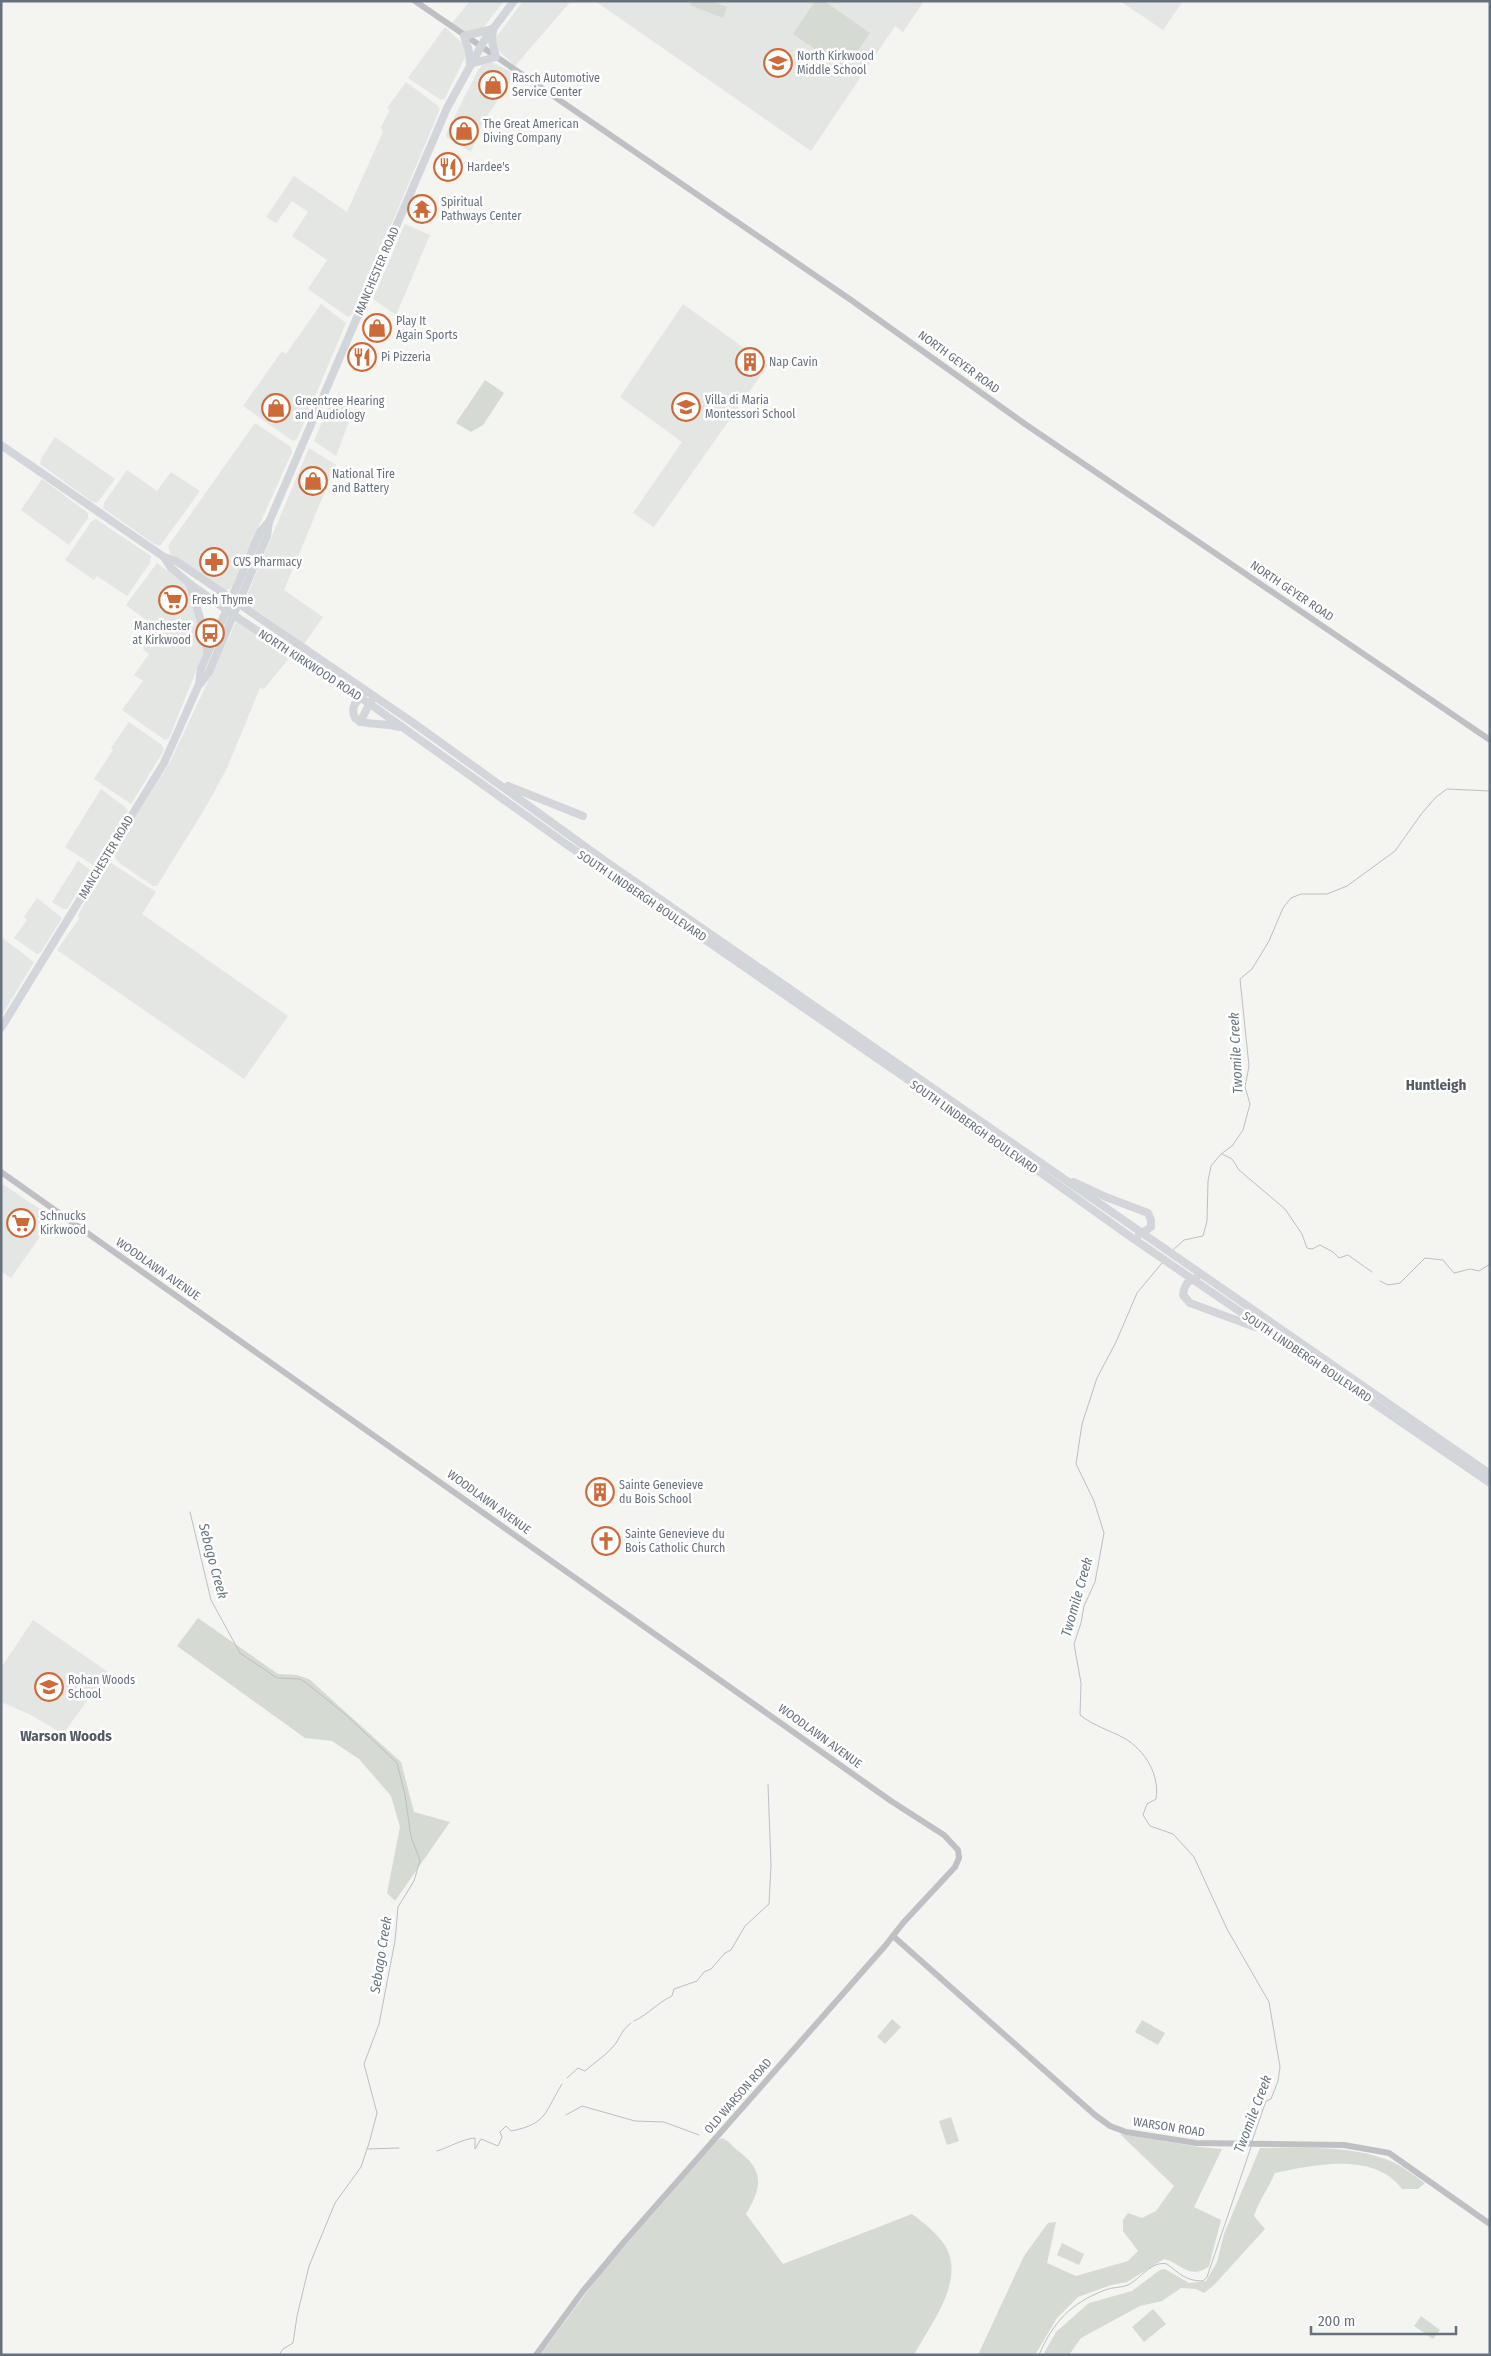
<svg xmlns="http://www.w3.org/2000/svg" width="1491" height="2356" font-family="'Fira Sans Condensed',sans-serif">
	<style>
		.built { fill: #e4e6e4 }
		.green { fill: #d5dad3 }
		.lines { fill: none; stroke-linecap: round; stroke-linejoin: round }
		.stream { stroke: #b9c0c5; stroke-width: 1 }
		.tertiary { stroke: #bec0c4; stroke-width: 6 }
		.primary { stroke: #d2d5d9; stroke-width: 8 }
		.labels { text-anchor: middle; dominant-baseline: central; stroke-width: 5; stroke-linejoin: round; paint-order: stroke }
		.poi-label { font-size: 12px; fill: #67717e; stroke: #fff; text-anchor: start }
		.street-label { font-size: 12px; fill: #67717e; stroke: #fff }
		.water-label { font-size: 14px; font-style: italic; fill: #687882; stroke: #fff }
		.quarter-label { font-size: 15px; font-weight: bold; fill: #545b64; stroke: #fff }
	</style>
	<rect width="100%" height="100%" fill="#f4f4f1"/>
	<g class="built">
		<path d="M470,1H504L482,29L468,34L452,23Z"/>
		<path d="M523,1H571L515,66L498,50L495,39Z"/>
		<path d="M595,1H924L903,32L895,26L811,151Z"/>
		<path d="M1120,1H1183L1163,30Z"/>
		<path d="M445,27L465,46L466,55L445,98L441,100L408,78Z"/>
		<path d="M492,62L515,74L482,124L471,152L447,138L446,134L478,70L483,64Z"/>
		<path d="M406,82L437,105L440,109L354,313L348,317L308,289L327,260L292,236L308,212L292,201L276,223L266,217L294,176L347,212L383,132L381,127L390,110L387,108Z"/>
		<path d="M405,224L430,235L396,315L373,299Z"/>
		<path d="M321,304L346,323L297,439L293,441L243,406L282,351L286,354Z"/>
		<path d="M683,304L768,365L654,527L633,513L682,442L620,397Z"/>
		<path d="M333,396L353,411L336,456L314,441Z"/>
		<path d="M255,423L291,447L292,452L232,586L230,589L225,590L173,556L170,553L168,546Z"/>
		<path d="M55,437L115,479L97,503L91,501L40,464L41,459Z"/>
		<path d="M309,448L336,465L284,590L323,617L304,644L249,605L245,600Z"/>
		<path d="M127,470L157,491L171,472L200,491L160,546L154,544L103,508L104,503Z"/>
		<path d="M42,479L88,513V518L69,545L21,510Z"/>
		<path d="M96,519L151,556L150,563L127,596L97,576L94,580L65,560L91,522Z"/>
		<path d="M157,563L188,587L203,637L204,652L169,738L165,740L122,710L143,681L134,675L149,654L143,649L157,628L126,605Z"/>
		<path d="M236,622H240L290,657L264,689L260,688L227,768L207,805L157,886H153L118,862L113,853L170,762Z"/>
		<path d="M129,722L162,745L164,750L131,804L94,779L113,750L111,748Z"/>
		<path d="M101,789L125,807L128,811L93,865L65,847Z"/>
		<path d="M78,861L89,869L90,872L67,909H63L52,902Z"/>
		<path d="M111,863L156,892L142,914L288,1016L244,1079L57,950L79,919L78,915L106,865Z"/>
		<path d="M37,898L62,918L41,952L37,954L14,938L27,920L24,917Z"/>
		<path d="M1,937L34,962L1,1017Z"/>
		<path d="M1,1183L53,1218L11,1278L1,1271Z"/>
		<path d="M33,1620L108,1672L63,1734L31,1715L1,1702V1668Z"/>
	</g>
	<g class="green">
		<path d="M691,1H711L727,7L723,18L690,5Z"/>
		<path d="M815,1H824L870,33L845,70L793,34Z"/>
		<path d="M485,380L504,393L483,425L471,432L456,423Z"/>
		<path d="M198,1618L278,1674L297,1675L309,1679L401,1762L414,1812L450,1822L395,1901L387,1893L400,1827L391,1796L359,1759L332,1741L305,1738L177,1646Z"/>
		<path d="M892,2019L901,2027L885,2044L877,2037Z"/>
		<path d="M1142,2020L1165,2033L1158,2045L1135,2032Z"/>
		<path d="M951,2117L959,2141L947,2145L939,2121Z"/>
		<path d="M1120,2134L1199,2147L1222,2149L1194,2207L1221,2220L1209,2266C1190,2281 1181,2263 1164,2259L1127,2282L1111,2285L1078,2297L1057,2318L1035,2355H978L1024,2256L1048,2223L1056,2222L1047,2263L1076,2276L1128,2261L1138,2251L1123,2231V2220L1128,2213L1142,2218L1156,2211L1174,2186Z"/>
		<path d="M722,2138C728,2140 732,2146 737,2150C765,2170 762,2187 746,2214L783,2264L912,2214C924,2223 938,2234 946,2247C965,2282 930,2325 914,2355H540L601,2273L718,2140Z"/>
		<path d="M1260,2148C1302,2148 1349,2145 1388,2160C1401,2165 1413,2175 1425,2183L1418,2189H1402C1374,2151 1313,2165 1275,2173C1269,2188 1259,2199 1254,2216L1265,2229L1214,2285L1204,2293L1196,2289L1181,2288L1162,2301L1140,2306L1081,2338L1069,2355H1043L1056,2332L1089,2303L1132,2291L1160,2270L1165,2269L1189,2283L1206,2281L1217,2262L1224,2234Z"/>
		<path d="M1062,2243L1084,2254L1079,2265L1057,2255Z"/>
		<path d="M1153,2309L1166,2324L1144,2342L1132,2327Z"/>
		<path d="M1421,2316L1440,2330L1433,2339L1414,2326Z"/>
	</g>
	<g class="lines">
		<g class="stream">
			<path d="M1222,1154L1232,1159L1239,1170L1285,1209L1302,1234L1307,1248L1312,1249L1320,1245L1333,1252L1339,1258L1348,1255L1372,1272"/>
			<path d="M1173,1250L1184,1240L1203,1236L1207,1221L1208,1181L1211,1166L1221,1154L1232,1146L1243,1130L1250,1104L1245,1087L1249,1066L1240,979L1252,969L1269,941L1283,908L1291,898L1301,894H1327L1347,886L1395,851L1422,813L1436,797L1447,789L1490,791"/>
			<path d="M1162,1263L1137,1293L1116,1342L1097,1378L1082,1424L1076,1464L1094,1501L1104,1533L1095,1582L1084,1606L1081,1623L1074,1644L1081,1683L1080,1715C1094,1726 1109,1730 1124,1738C1145,1750 1160,1775 1156,1799L1147,1804L1143,1815L1150,1826L1173,1834L1194,1857L1227,1929L1269,2002L1280,2067L1278,2081L1271,2099L1266,2101L1252,2141"/>
			<path d="M1380,1281L1388,1285L1400,1283L1425,1258L1443,1260L1454,1273L1470,1269L1479,1271L1490,1264"/>
			<path d="M190,1512L211,1600L240,1653L277,1678L300,1679L305,1682L345,1714L397,1763L405,1795L411,1837L420,1860L414,1881L398,1907L395,1941L379,2024L364,2064L377,2113L370,2140L361,2167L335,2203L309,2266L297,2316L293,2343L283,2349L279,2355"/>
			<path d="M634,2021C649,2014 657,2003 672,1996L674,1989L697,1981L704,1972L711,1969L725,1953L731,1950L745,1926L769,1904L771,1865L768,1784"/>
			<path d="M567,2078L578,2068L585,2071C595,2062 608,2054 616,2043C621,2035 623,2029 631,2023"/>
			<path d="M566,2115L582,2106L635,2121L664,2122L699,2135"/>
			<path d="M368,2149L399,2148"/>
			<path d="M437,2151C450,2147 462,2139 475,2138V2149L481,2139L498,2146L502,2137L500,2132L506,2126L511,2131C548,2124 545,2111 562,2084"/>
			<path d="M1039,2355C1053,2322 1071,2303 1105,2290C1112,2287 1121,2288 1128,2285C1140,2279 1152,2260 1167,2264C1180,2274 1186,2281 1203,2281L1207,2277L1251,2147"/>
		</g>
		<g class="tertiary">
			<path d="M415,1L851,300L1025,424L1490,740"/>
			<path d="M1,1172L891,1801L944,1835L958,1850L959,1858L955,1867L903,1923L885,1946L624,2242L583,2291L536,2355"/>
			<path d="M893,1936L1095,2115L1110,2126L1126,2132L1196,2143L1344,2145L1389,2153L1490,2224"/>
		</g>
		<g class="primary">
			<path d="M470,64L469,51L464,36L493,29"/>
			<path d="M470,64L496,57L492,41L493,29"/>
			<path d="M1,445L164,557L176,561L191,571L415,724L608,863L1490,1474"/>
			<path d="M164,557L171,568L190,584L241,620L370,704L566,844L981,1130L1128,1235L1490,1483"/>
			<path d="M190,584L206,639L207,652"/>
			<path d="M201,683L209,672L267,536L269,522"/>
			<path d="M363,697C354,701 351,709 355,718C367,727 385,722 399,727"/>
			<path d="M360,722L371,701"/>
			<path d="M508,786L583,816"/>
			<path d="M1,1028L164,763L199,684L201,669L207,655L260,532L269,522L282,492L447,108L484,41L514,1"/>
			<path d="M1074,1182L1106,1197L1148,1213L1151,1220V1227L1139,1235"/>
			<path d="M1196,1278C1187,1281 1184,1286 1183,1295L1190,1303L1255,1327"/>
		</g>
	</g>
	<defs>
		<symbol id="school-ring" viewBox="-11 -11 22 22"><circle r="9.5" fill="#fff" stroke="#cc6a39" stroke-width="1.5"/><path d="M0-5L7-2L0 1L-7-2ZM-4 1L0 2.5L4 1V4Q0 6-4 4Z" fill="#cc6a39"/></symbol>
		<symbol id="shop-ring" viewBox="-11 -11 22 22"><circle r="9.5" fill="#fff" stroke="#cc6a39" stroke-width="1.5"/><path d="M-5-2.5h2.3a2.7 3.5 0 0 1 5.4 0H5L5.5 6h-11ZM-1.5-2.5h3a1.5 2.3 0 0 0-3 0Z" fill="#cc6a39"/></symbol>
		<symbol id="restaurant-ring" viewBox="-11 -11 22 22"><circle r="9.5" fill="#fff" stroke="#cc6a39" stroke-width="1.5"/><path d="M-5-6h1v4h1v-4h1v4h1v-4h1v5L-1.5 .5V6h-2V.5L-5-1ZM5-6V6H3V1.5H1.5Q1.5-4 5-6Z" fill="#cc6a39"/></symbol>
		<symbol id="temple-ring" viewBox="-11 -11 22 22"><circle r="9.5" fill="#fff" stroke="#cc6a39" stroke-width="1.5"/><path d="M0-6L5-2H3V0L6.5 2.5H4V6H1.5V3h-3V6H-4V2.5H-6.5L-3 0V-2H-5Z" fill="#cc6a39"/></symbol>
		<symbol id="building-ring" viewBox="-11 -11 22 22"><circle r="9.5" fill="#fff" stroke="#cc6a39" stroke-width="1.5"/><path d="M-4-6H4V6H1V3H-1V6H-4ZM-2.5-4.3h1.7v1.8h-1.7ZM.8-4.3h1.7v1.8H.8ZM-2.5-1h1.7V.8h-1.7ZM.8-1h1.7V.8H.8Z" fill="#cc6a39"/></symbol>
		<symbol id="pharmacy-ring" viewBox="-11 -11 22 22"><circle r="9.5" fill="#fff" stroke="#cc6a39" stroke-width="1.5"/><path d="M-2-6h4v4h4v4h-4v4h-4v-4h-4v-4h4Z" fill="#cc6a39"/></symbol>
		<symbol id="supermarket-ring" viewBox="-11 -11 22 22"><circle r="9.5" fill="#fff" stroke="#cc6a39" stroke-width="1.5"/><path d="M-6-5.5h2.5l.6 2H6L4.5 2H-2.5L-4.4-4H-6ZM-1.5 3.2a1.3 1.3 0 1 0 .1 0ZM3 3.2a1.3 1.3 0 1 0 .1 0Z" fill="#cc6a39"/></symbol>
		<symbol id="bus-ring" viewBox="-11 -11 22 22"><circle r="9.5" fill="#fff" stroke="#cc6a39" stroke-width="1.5"/><path d="M-5-6H5V4H4V6H2V4H-2V6H-4V4H-5ZM-3.5-4V0h7V-4ZM-3.5 1.2v1.5H-2V1.2ZM2 1.2v1.5H3.5V1.2Z" fill="#cc6a39"/></symbol>
		<symbol id="church-ring" viewBox="-11 -11 22 22"><circle r="9.5" fill="#fff" stroke="#cc6a39" stroke-width="1.5"/><path d="M-1.2-6h2.4v3.5h3.3v2.4h-3.3V6h-2.4V-.1h-3.3v-2.4h3.3Z" fill="#cc6a39"/></symbol>
	</defs>
	<g fill-rule="evenodd">
		<use href="#school-ring" x="762" y="47" width="32" height="32"/>
		<use href="#shop-ring" x="477" y="69" width="32" height="32"/>
		<use href="#shop-ring" x="448" y="115" width="32" height="32"/>
		<use href="#restaurant-ring" x="432" y="151" width="32" height="32"/>
		<use href="#temple-ring" x="406" y="193" width="32" height="32"/>
		<use href="#shop-ring" x="361" y="312" width="32" height="32"/>
		<use href="#restaurant-ring" x="346" y="341" width="32" height="32"/>
		<use href="#building-ring" x="734" y="346" width="32" height="32"/>
		<use href="#school-ring" x="670" y="391" width="32" height="32"/>
		<use href="#shop-ring" x="260" y="392" width="32" height="32"/>
		<use href="#shop-ring" x="297" y="465" width="32" height="32"/>
		<use href="#pharmacy-ring" x="198" y="546" width="32" height="32"/>
		<use href="#supermarket-ring" x="157" y="584" width="32" height="32"/>
		<use href="#bus-ring" x="194" y="617" width="32" height="32"/>
		<use href="#supermarket-ring" x="5" y="1207" width="32" height="32"/>
		<use href="#building-ring" x="584" y="1476" width="32" height="32"/>
		<use href="#church-ring" x="590" y="1525" width="32" height="32"/>
		<use href="#school-ring" x="33" y="1671" width="32" height="32"/>
	</g>
	<g class="labels">
		<g class="poi-label">
			<text x="797" y="56">North Kirkwood<tspan x="797" dy="14">Middle School</tspan></text>
			<text x="512" y="78">Rasch Automotive<tspan x="512" dy="14">Service Center</tspan></text>
			<text x="483" y="124">The Great American<tspan x="483" dy="14">Diving Company</tspan></text>
			<text x="467" y="167">Hardee's</text>
			<text x="441" y="202">Spiritual<tspan x="441" dy="14">Pathways Center</tspan></text>
			<text x="396" y="321">Play It<tspan x="396" dy="14">Again Sports</tspan></text>
			<text x="381" y="357">Pi Pizzeria</text>
			<text x="769" y="362">Nap Cavin</text>
			<text x="705" y="400">Villa di Maria<tspan x="705" dy="14">Montessori School</tspan></text>
			<text x="295" y="401">Greentree Hearing<tspan x="295" dy="14">and Audiology</tspan></text>
			<text x="332" y="474">National Tire<tspan x="332" dy="14">and Battery</tspan></text>
			<text x="233" y="562">CVS Pharmacy</text>
			<text x="192" y="600">Fresh Thyme</text>
			<text x="191" y="626" text-anchor="end">Manchester<tspan x="191" dy="14">at Kirkwood</tspan></text>
			<text x="40" y="1216">Schnucks<tspan x="40" dy="14">Kirkwood</tspan></text>
			<text x="619" y="1485">Sainte Genevieve<tspan x="619" dy="14">du Bois School</tspan></text>
			<text x="625" y="1534">Sainte Genevieve du<tspan x="625" dy="14">Bois Catholic Church</tspan></text>
			<text x="68" y="1680">Rohan Woods<tspan x="68" dy="14">School</tspan></text>
		</g>
		<g class="street-label">
			<text transform="translate(377 271) rotate(-67)">MANCHESTER ROAD</text>
			<text transform="translate(959 362) rotate(36)">NORTH GEYER ROAD</text>
			<text transform="translate(1292 591) rotate(34)">NORTH GEYER ROAD</text>
			<text transform="translate(310 665) rotate(33)">NORTH KIRKWOOD ROAD</text>
			<text transform="translate(106 857) rotate(-59)">MANCHESTER ROAD</text>
			<text transform="translate(642 896) rotate(34)">SOUTH LINDBERGH BOULEVARD</text>
			<text transform="translate(974 1127) rotate(35)">SOUTH LINDBERGH BOULEVARD</text>
			<text transform="translate(158 1269) rotate(35)">WOODLAWN AVENUE</text>
			<text transform="translate(1307 1357) rotate(34)">SOUTH LINDBERGH BOULEVARD</text>
			<text transform="translate(489 1502) rotate(36)">WOODLAWN AVENUE</text>
			<text transform="translate(820 1736) rotate(36)">WOODLAWN AVENUE</text>
			<text transform="translate(738 2096) rotate(-49)">OLD WARSON ROAD</text>
			<text transform="translate(1169 2127) rotate(9)">WARSON ROAD</text>
		</g>
		<g class="water-label">
			<text transform="translate(1236 1053) rotate(-93)">Twomile Creek</text>
			<text transform="translate(213 1561) rotate(75)">Sebago Creek</text>
			<text transform="translate(1077 1597) rotate(-74)">Twomile Creek</text>
			<text transform="translate(381 1955) rotate(-81)">Sebago Creek</text>
			<text transform="translate(1253 2114) rotate(-69)">Twomile Creek</text>
		</g>
		<g class="quarter-label">
			<text x="1436" y="1085">Huntleigh</text>
			<text x="66" y="1736">Warson Woods</text>
		</g>
	</g>
	<rect width="1491" height="2356" fill="none" stroke="#67717e" stroke-width="5"/>
	<path d="M1311 2326v8h145v-8" fill="none" stroke="#67717e" stroke-width="2.5"/>
	<text x="1318" y="2326" font-size="15" fill="#67717e" stroke="#ffffff" stroke-width="4" paint-order="stroke">200 m</text>
</svg>
